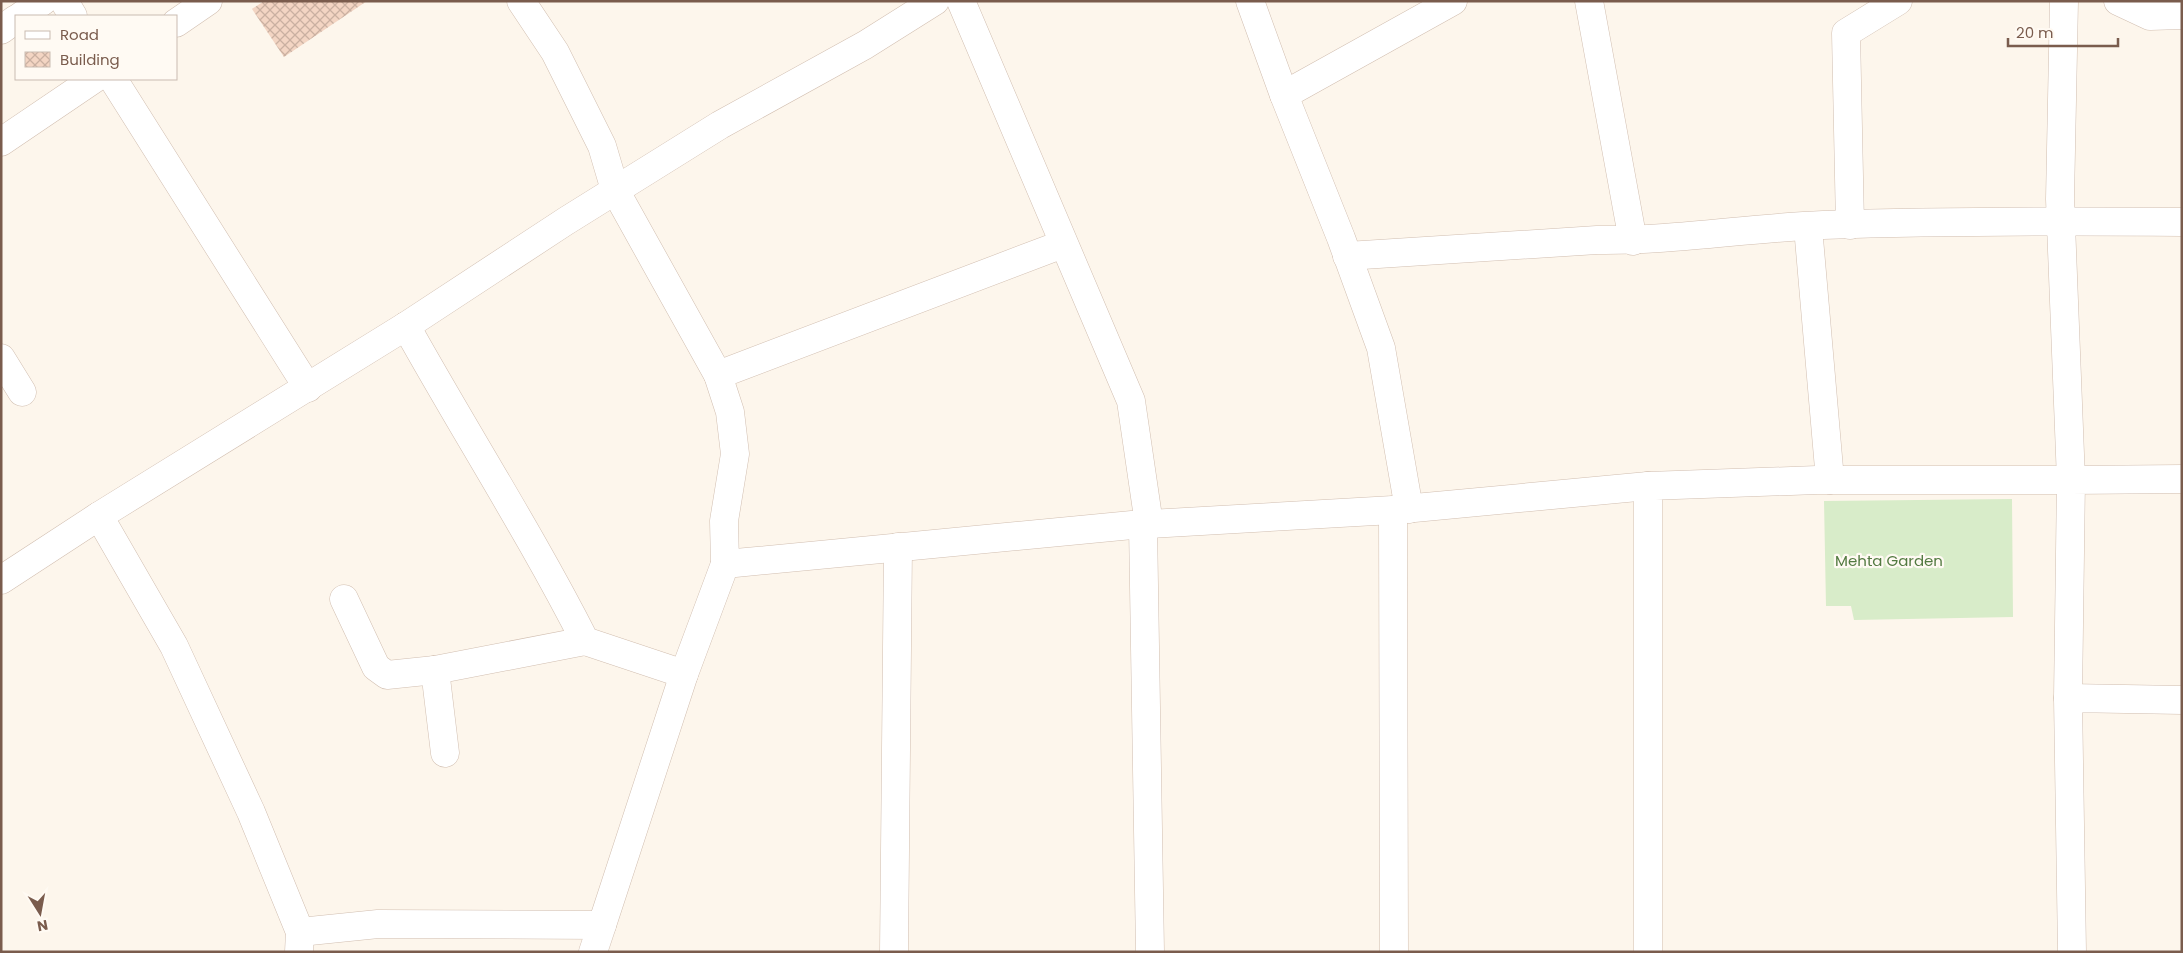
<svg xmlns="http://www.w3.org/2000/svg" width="2183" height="953" font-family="Poppins,sans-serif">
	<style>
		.garden { fill: #d8ecc9 }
		.building { fill: url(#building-cross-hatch) }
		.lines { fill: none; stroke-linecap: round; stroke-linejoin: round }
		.minor-casing { stroke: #d1beb0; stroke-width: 29 }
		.minor { stroke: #fff; stroke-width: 28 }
		.labels { text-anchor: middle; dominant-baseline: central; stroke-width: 4.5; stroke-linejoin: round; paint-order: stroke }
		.park-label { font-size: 15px; fill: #537a41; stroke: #fffaf3 }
	</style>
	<defs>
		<pattern id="building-cross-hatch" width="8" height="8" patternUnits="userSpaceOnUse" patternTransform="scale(1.25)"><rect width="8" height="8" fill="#f3d5c3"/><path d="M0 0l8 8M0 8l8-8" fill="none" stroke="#cab0a1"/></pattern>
	</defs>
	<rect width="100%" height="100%" fill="#fdf6ec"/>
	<path class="garden" d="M2012,499L2013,617L1854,620L1851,606H1826L1824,501Z"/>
	<path class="building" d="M264,1H367L284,57L252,9Z"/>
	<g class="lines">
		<defs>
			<g id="minor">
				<path d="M64,1L73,16"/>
				<path d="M521,1L555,52L602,146L615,190L718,375L730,412L735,454L724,521L725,564"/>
				<path d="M961,1L1131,401L1149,524"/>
				<path d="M1250,1L1284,95L1341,238L1381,348L1409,509"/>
				<path d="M1589,1L1633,241"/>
				<path d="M2118,1L2150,16L2182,15"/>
				<path d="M21,16L43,1"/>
				<path d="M176,23L208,1"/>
				<path d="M1,30L16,19"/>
				<path d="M113,79L308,388"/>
				<path d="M1284,95L1453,1"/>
				<path d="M1,142L94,79"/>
				<path d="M1850,225L1846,33L1898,1"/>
				<path d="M1808,227L1830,480"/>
				<path d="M1347,256L1597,240C1673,241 1748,228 1823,225C1942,221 2062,221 2182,222"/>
				<path d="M406,326C465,432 530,533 585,641L684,674"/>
				<path d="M1,358L22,392"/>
				<path d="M718,375L1063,244"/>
				<path d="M1393,510L1394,952"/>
				<path d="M99,516L174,646L251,812L300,932L299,952"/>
				<path d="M1143,525L1150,952"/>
				<path d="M1,580L99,516L406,326L566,221L720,125L865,45L935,1"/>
				<path d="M344,599L376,667L387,675L435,670L585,641"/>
				<path d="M435,670L445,753"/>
				<path d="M2068,698L2071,480L2182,479"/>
				<path d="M300,932L378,924L602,925L684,674L725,564L1132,525L1393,510L1648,486"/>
				<path d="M593,952L602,925"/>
				<path d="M894,952L898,547"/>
				<path d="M1648,952V486L1817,480H2071L2060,199L2064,1"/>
				<path d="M2072,952L2068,698L2182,700"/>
			</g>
		</defs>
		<use href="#minor" class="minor-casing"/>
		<use href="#minor" class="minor"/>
	</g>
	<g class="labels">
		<g class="park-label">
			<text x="1889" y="560">Mehta Garden</text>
		</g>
	</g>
	<rect width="2183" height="953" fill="none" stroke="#7a5c4d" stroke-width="5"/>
	<rect x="15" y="15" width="162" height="65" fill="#fffaf3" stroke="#cabbb1"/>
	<rect x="25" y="31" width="25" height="8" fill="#ffffff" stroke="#cabbb1"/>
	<text x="60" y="40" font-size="15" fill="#7a5c4d">Road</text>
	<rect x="25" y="52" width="25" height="15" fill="url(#building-cross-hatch)" stroke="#cabbb1"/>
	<text x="60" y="65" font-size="15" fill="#7a5c4d">Building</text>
	<g transform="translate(40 913) rotate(169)" stroke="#fffaf3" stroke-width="4" paint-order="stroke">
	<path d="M0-4L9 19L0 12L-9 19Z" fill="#7a5c4d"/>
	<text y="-8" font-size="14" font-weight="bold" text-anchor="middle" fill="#7a5c4d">N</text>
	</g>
	<path d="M2008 38v8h110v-8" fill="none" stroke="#7a5c4d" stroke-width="2.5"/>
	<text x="2016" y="38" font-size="15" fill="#7a5c4d" stroke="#fffaf3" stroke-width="4" paint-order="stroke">20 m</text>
</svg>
